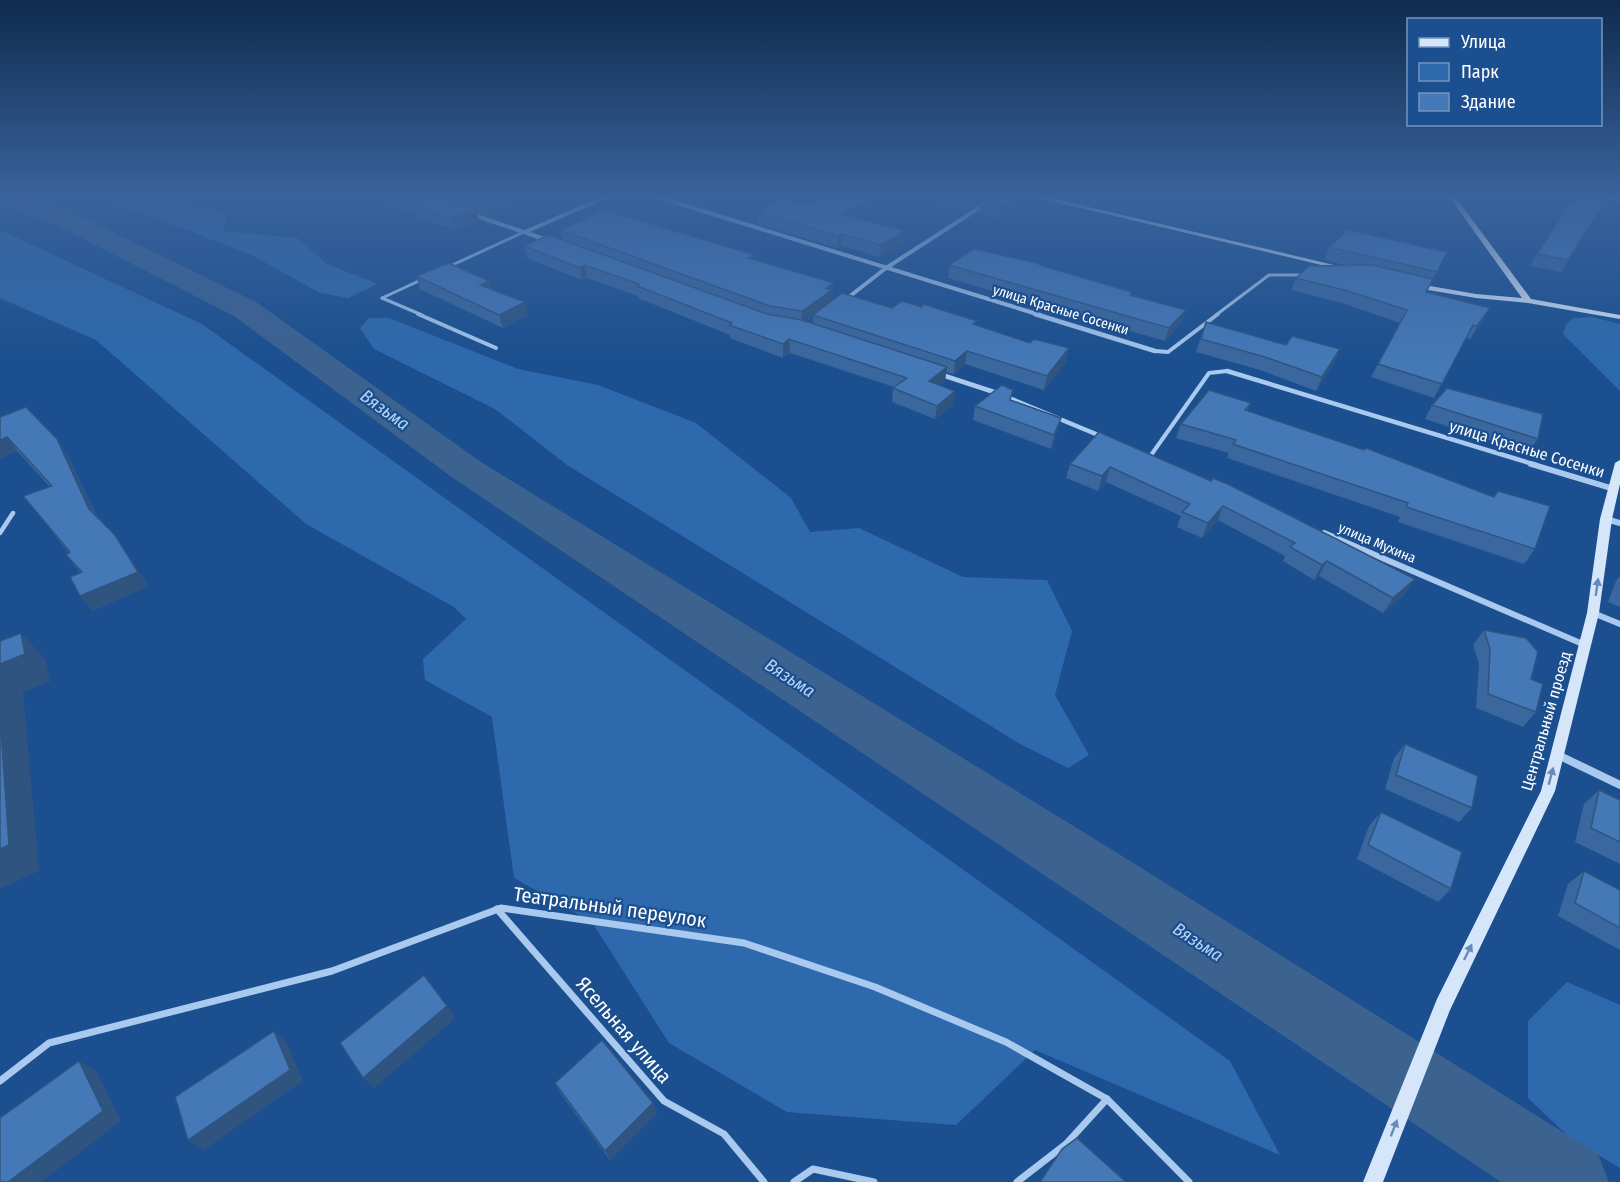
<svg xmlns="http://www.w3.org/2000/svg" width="1620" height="1182" font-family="'Fira Sans Condensed',sans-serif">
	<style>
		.green { fill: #2e69ad }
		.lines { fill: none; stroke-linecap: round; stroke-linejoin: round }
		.river { fill: #3c6290; fill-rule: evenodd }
		.lane-far3 { stroke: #a9c9ee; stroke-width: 3 }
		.lane-far2 { stroke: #a9c9ee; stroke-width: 4 }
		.lane-far1 { stroke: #a9c9ee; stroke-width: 4.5 }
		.lane { stroke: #a9c9ee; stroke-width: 7 }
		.street-far3 { stroke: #a9c9ee; stroke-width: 4 }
		.street-far2 { stroke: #a9c9ee; stroke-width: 4.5 }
		.street-far1 { stroke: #a9c9ee; stroke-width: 6 }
		.street { stroke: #a9c9ee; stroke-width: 8 }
		.secondary { fill: #d6e6fa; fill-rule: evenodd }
		.wall { fill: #3a679d; fill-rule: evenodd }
		.shaded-wall { fill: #305480 }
		.building { fill: #4478b7; stroke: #305480; stroke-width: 1.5 }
		.oneway { fill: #668bba }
		.labels { text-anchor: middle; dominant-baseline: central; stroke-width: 4.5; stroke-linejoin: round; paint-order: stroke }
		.far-street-label { font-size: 14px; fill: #fff; stroke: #1b4f8f }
		.street-label { font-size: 16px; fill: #fff; stroke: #1b4f8f }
		.water-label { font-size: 18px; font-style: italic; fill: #b5d3f5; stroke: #1b4f8f }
		.near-street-label { font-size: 20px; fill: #fff; stroke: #1b4f8f }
	</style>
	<rect width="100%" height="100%" fill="#1b4f8f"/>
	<g class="green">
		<path d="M88,195H144L228,214L223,231L297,238L327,264L378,284L348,298L320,293L250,254L110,201Z"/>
		<path d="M0,230L202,324L1230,1061L1280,1155L1035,1050L956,1125L787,1112L669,1043L592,922L514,878L492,717L425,680L423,659L466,619L454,607L306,524L96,340L0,298Z"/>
		<path d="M1592,317L1620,324V391L1563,334L1566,324L1574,318Z"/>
		<path d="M369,318H389L518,369L598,385L696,423L791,498L810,532L859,528L963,577L1047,580L1072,631L1055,695L1089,755L1068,768L1020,744L567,465L495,409L374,349L360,328Z"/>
		<path d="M1567,982L1620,1005V1168L1571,1139L1528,1098V1021Z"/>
	</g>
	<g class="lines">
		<path class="river" d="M0,195H24L74,213L256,302L481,462L1111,849L1598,1154L1609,1182H1501L453,478L234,316L56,225L0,204Z"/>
		<g class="lane-far3">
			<path d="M448,267L524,232"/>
			<path d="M382,298L421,280"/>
			<path d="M382,298L422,315"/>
			<path d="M1216,315L1269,275H1304"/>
		</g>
		<g class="lane-far2">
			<path d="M418,314L496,348"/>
			<path d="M1155,351L1168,352L1218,314"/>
			<path d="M1149,458L1209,373L1227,371"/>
		</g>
		<path class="lane-far1" d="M0,533L13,513"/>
		<g class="lane">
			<path d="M497,909L664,1101L724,1134L764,1182"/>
			<path d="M0,1081L49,1043L332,971L501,908L744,943L875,987L1006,1042L1107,1099"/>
			<path d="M794,1182L813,1169L874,1182"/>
			<path d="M1017,1182L1066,1144L1107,1099L1189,1182"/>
		</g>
		<g class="street-far3">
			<path d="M651,195L1040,315"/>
			<path d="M1598,195L1620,200"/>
			<path d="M471,214L547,240"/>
			<path d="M525,232L610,195"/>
			<path d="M845,300L886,268L985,204"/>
		</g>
		<g class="street-far2">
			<path d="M1035,314L1155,351"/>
			<path d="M1227,371L1536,465"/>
			<path d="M939,374L997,393L1103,437"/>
		</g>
		<g class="street-far1">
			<path d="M1531,464L1614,489"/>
			<path d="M1606,519L1620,523"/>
			<path d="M1324,533L1585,645"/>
			<path d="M1593,613L1620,624"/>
		</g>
		<path class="street" d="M1558,755L1620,785"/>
		<g class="secondary">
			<path d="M1026,195H1038L1351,269L1347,271Z"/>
			<path d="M1448,195H1454L1531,299L1620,315V319L1528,303L1476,298L1410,287V283H1413L1476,294L1522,298Z"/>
			<path d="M1620,460V484L1612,519L1599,613L1555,791L1450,1010L1383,1182H1363L1437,999L1541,791L1587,613L1600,519L1615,463Z"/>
		</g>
	</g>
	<g class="wall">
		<path d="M339,195H545L546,197L491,217L477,212L479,221L455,230L416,217V214L361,195L344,197Z"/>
		<path d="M904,195H1034V199L999,218L979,213L981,203L968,210L904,196Z"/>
		<path d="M1609,195L1561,272L1530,266L1537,254Z"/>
		<path d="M805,205L857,218L904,243L880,257L842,246L838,248L758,224L757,212Z"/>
		<path d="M560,230L755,255V260L833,295L832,296V300L892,308L976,325L1066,362L1044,390L965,364L954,374L946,372L945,381L940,385L953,405L935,419L892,402L893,388L894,387L790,353L783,358L730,338V335L638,298V296L587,278L582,280L527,258L524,246L562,239ZM813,316V324L806,322Z"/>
		<path d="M1329,247L1447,252L1426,292L1483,321L1470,339L1466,338L1434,398L1371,377L1400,323L1342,303L1291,290L1296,278L1350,266L1324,260Z"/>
		<path d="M1042,264V266L1131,295L1186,310L1182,322L1165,341L948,278L949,265Z"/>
		<path d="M416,276L528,315L503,328L420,289Z"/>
		<path d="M1206,322L1286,345L1340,349L1334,363L1316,391L1260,370L1196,352Z"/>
		<path d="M1012,400L1061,418L1057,432L1051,449L973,420L975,406Z"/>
		<path d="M1251,403L1247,411L1535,549L1524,564L1398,522L1400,517L1227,458L1229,453L1176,438L1181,424Z"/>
		<path d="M1432,405L1538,439L1528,453L1425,419Z"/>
		<path d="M0,417L67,454L96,515L115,535L148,586L92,611L80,572L66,555L69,553L23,496L50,487L17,451L0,458Z"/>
		<path d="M1099,432L1415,579L1405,594L1383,613L1319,576L1314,580L1283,561L1285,556L1218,520L1202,538L1177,527L1181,516L1106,482L1098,491L1066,478L1070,464Z"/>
		<path d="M1620,576V607L1608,602L1616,581Z"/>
		<path d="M1484,630L1531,679L1536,712L1523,727L1476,708L1479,664L1473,645Z"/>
		<path d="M1405,744L1472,808L1459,822L1385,789L1394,758Z"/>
		<path d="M1599,790L1620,800V864L1575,842L1584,804Z"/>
		<path d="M1381,812L1451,889L1438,902L1357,859L1369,826Z"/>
		<path d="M1584,871L1620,890V950L1558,916L1568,884Z"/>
		<path d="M555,1083L653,1103L657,1113L610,1160L561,1094Z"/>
	</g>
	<g class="shaded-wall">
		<path d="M343,195H361L344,197Z"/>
		<path d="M518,195H545L546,197L491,217L489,205Z"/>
		<path d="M879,195H900L842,225L843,214Z"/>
		<path d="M976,195H995L981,202V203L968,210L970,199Z"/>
		<path d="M1022,195H1034V199L999,218L1001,206Z"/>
		<path d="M476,209L479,221L455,230L452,218Z"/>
		<path d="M905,231L904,243L880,257L881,245Z"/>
		<path d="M842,234V246L838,248V236Z"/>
		<path d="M755,255V267L749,258Z"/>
		<path d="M585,265L587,278L582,280L580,268Z"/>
		<path d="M489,281L492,294L480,285Z"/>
		<path d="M834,283L832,303L813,315V316L802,324V311L826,288Z"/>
		<path d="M525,302L528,315L503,328L499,315Z"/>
		<path d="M1490,308L1483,321L1470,339L1477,326Z"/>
		<path d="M1186,310L1182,322L1165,341L1169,328Z"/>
		<path d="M789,339L790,353L783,358V344Z"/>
		<path d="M1069,348L1066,362L1044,390L1047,376Z"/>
		<path d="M1340,349L1334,363L1316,391L1322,377Z"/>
		<path d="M967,351L965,364L954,374L955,361Z"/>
		<path d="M947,367L945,381L928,395L929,381Z"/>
		<path d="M955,391L953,405L935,419L937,406Z"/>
		<path d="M1061,418L1057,432L1051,449L1054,435Z"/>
		<path d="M7,437L17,451L0,458V440Z"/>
		<path d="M57,439L67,454L99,523L89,509Z"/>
		<path d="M1110,467L1106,482L1098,491L1102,476Z"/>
		<path d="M1223,506L1218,520L1202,538L1208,523Z"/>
		<path d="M115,535L148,586L92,611L80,596Z"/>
		<path d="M1327,561L1319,576L1314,580L1322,565Z"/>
		<path d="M1415,579L1405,594L1383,613L1393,598Z"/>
		<path d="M21,633L46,660L50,682L23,692L39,871L0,889V664Z"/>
		<path d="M447,1006L456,1018L374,1088L363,1078Z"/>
		<path d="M274,1031L287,1043L303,1081L204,1150L188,1140Z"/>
		<path d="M79,1061L97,1072L121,1121L41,1182H8Z"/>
		<path d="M653,1103L657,1113L610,1160L605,1151Z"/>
	</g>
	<g class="building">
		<path d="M389,195H433L476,209L452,218L413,205L416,204Z"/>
		<path d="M458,195H518L489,205Z"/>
		<path d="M823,195H879L843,214L905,231L881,245L842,234L838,236L757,212L782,198L805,205Z"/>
		<path d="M951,195H976L970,199Z"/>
		<path d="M991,195H1022L1001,206L981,202Z"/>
		<path d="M1579,195H1609L1568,260L1537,254L1571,202H1574Z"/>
		<path d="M604,210L755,255L749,258L834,283L826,288L832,290L802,311L770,306L560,230Z"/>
		<path d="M1348,230L1447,252L1437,272L1329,247Z"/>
		<path d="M549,235L767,314L802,320L947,367L929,381L955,391L937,406L893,388L907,378L789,339L783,344L729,325L732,323L637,286L639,284L585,265L580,268L524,246Z"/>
		<path d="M974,249L1042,264L1040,265L1132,292L1130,295L1186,310L1169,328L949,265Z"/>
		<path d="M449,263L489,281L480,285L525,302L499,315L416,276Z"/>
		<path d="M1372,265L1433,279L1426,292L1490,308L1477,326L1473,325L1442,384L1378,364L1407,310L1348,291L1296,278L1309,266Z"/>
		<path d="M842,293L892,308L902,301L922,307L923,304L977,321L973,324L1030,343L1034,339L1069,348L1047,376L967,351L955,361L813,315Z"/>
		<path d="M1206,322L1286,345L1292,336L1340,349L1322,377L1265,357L1201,339Z"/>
		<path d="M1002,385L1013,390L1010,400L1061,418L1054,435L975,406Z"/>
		<path d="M1447,388L1543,414L1538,439L1432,405Z"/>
		<path d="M1209,390L1251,403L1245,410L1364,450L1366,448L1494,497L1498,491L1550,506L1535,549L1406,507L1408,503L1233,444L1236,440L1181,424Z"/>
		<path d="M26,407L57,439L89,509L115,535L138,572L80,596L70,577L82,572L66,555L70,552L23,496L52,486L7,437L0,440V417Z"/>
		<path d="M1099,432L1211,481L1213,478L1230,485L1415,579L1393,598L1327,561L1322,565L1290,547L1295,543L1223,506L1208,523L1182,512L1190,504L1110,467L1102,476L1070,464Z"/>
		<path d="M1484,630L1526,638L1538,652L1531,679L1543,684L1536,712L1488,694L1490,649Z"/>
		<path d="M21,633L25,654L0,664V641Z"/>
		<path d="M0,714L9,845L0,849Z"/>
		<path d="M1405,744L1478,776L1472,808L1396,775Z"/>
		<path d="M1599,790L1620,800V842L1591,828Z"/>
		<path d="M1381,812L1462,852L1451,889L1368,845Z"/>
		<path d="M1584,871L1620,890V928L1575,903Z"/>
		<path d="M424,975L447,1006L363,1078L340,1043Z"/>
		<path d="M274,1031L290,1070L188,1140L175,1097Z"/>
		<path d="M602,1040L653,1103L605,1151L555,1083Z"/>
		<path d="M79,1061L103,1111L8,1182H0V1118Z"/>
		<path d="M1077,1138L1126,1182H1040L1062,1149Z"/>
	</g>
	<defs><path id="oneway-solid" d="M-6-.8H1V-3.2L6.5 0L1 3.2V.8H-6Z" transform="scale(1.5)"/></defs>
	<g class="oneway">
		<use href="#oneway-solid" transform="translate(1597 587) rotate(-82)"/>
		<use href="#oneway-solid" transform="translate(1551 776) rotate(-75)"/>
		<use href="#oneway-solid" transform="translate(1468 952) rotate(-64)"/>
		<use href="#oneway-solid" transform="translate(1394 1128) rotate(-69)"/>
	</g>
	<linearGradient id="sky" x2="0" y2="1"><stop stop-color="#0f2b4f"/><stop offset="0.54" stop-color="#39639b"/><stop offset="1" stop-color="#39639b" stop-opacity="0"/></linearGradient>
	<rect width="1620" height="361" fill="url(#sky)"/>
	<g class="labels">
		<g class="far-street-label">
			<text transform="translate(1061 310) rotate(17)">улица Красные Сосенки</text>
			<text transform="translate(1377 543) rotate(23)">улица Мухина</text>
		</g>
		<g class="street-label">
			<text transform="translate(1527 449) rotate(17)">улица Красные Сосенки</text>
			<text transform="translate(1546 721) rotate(-74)">Центральный проезд</text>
		</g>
		<g class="water-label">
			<text transform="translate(385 410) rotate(36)">Вязьма</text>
			<text transform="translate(790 678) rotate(33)">Вязьма</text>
			<text transform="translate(1198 942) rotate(33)">Вязьма</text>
		</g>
		<g class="near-street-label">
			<text transform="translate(610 907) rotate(8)">Театральный переулок</text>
			<text transform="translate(624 1030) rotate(49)">Ясельная улица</text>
		</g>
	</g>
	<rect x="1407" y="18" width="195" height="108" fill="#1b4f8f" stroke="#7695bc" stroke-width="1.5"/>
	<rect x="1419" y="38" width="30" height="9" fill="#d6e6fa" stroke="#7695bc" stroke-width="1.5"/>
	<text x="1461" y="48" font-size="18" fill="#ffffff">Улица</text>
	<rect x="1419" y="63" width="30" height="18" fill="#2e69ad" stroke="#7695bc" stroke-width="1.5"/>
	<text x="1461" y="78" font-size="18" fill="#ffffff">Парк</text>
	<rect x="1419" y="93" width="30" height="18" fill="#4478b7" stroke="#7695bc" stroke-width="1.5"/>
	<text x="1461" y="108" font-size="18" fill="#ffffff">Здание</text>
</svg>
